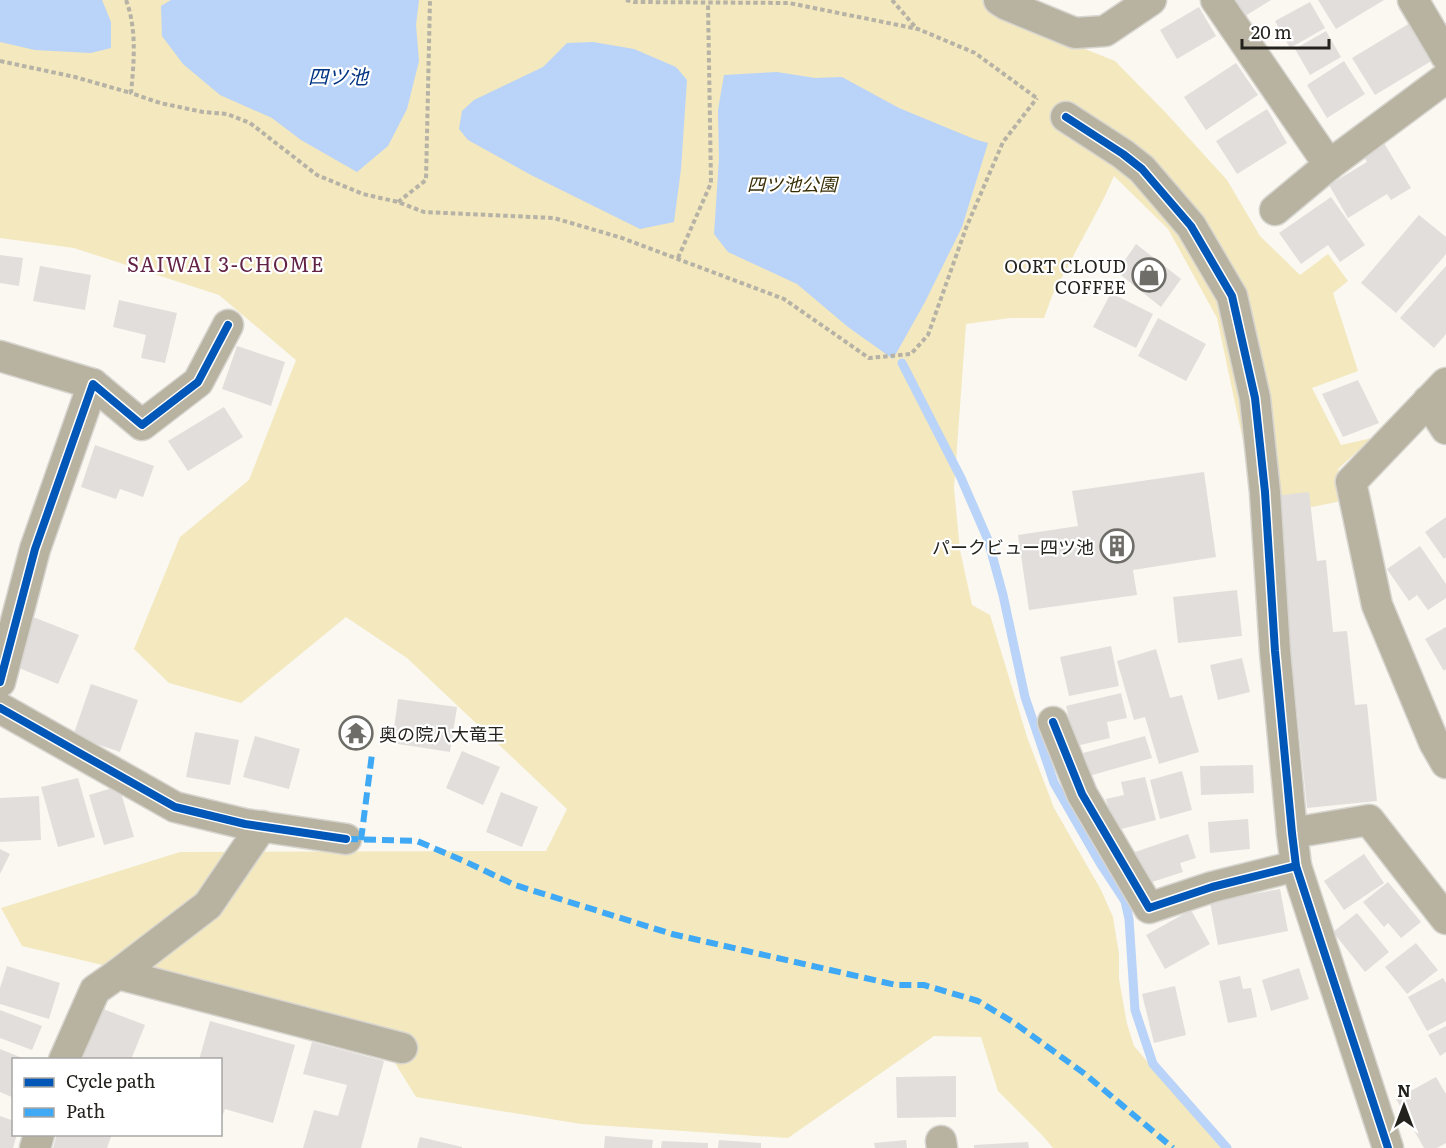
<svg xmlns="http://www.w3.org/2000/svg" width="1446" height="1148" font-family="Literata,'Noto Sans JP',serif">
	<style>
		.green { fill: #f3e8be }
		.water { fill: #bad3f9 }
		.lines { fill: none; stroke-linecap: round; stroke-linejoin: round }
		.stream { stroke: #bad3f9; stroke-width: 9 }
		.building { fill: #e2dedc }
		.minor-casing { stroke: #d7d5d0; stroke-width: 33 }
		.path { stroke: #b6b2a6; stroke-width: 4; stroke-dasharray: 4.5 3; stroke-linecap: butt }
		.minor { stroke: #b8b2a0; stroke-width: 30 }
		.quiet { stroke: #3fa9f5; stroke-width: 6; stroke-dasharray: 12 6; stroke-linecap: butt }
		.cycleway-casing { stroke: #fff; stroke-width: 11 }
		.cycleway { stroke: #0057b8; stroke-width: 8 }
		.labels { text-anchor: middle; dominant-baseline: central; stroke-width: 4.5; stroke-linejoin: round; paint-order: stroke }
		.park-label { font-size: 18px; font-style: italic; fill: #382e06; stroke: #fff }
		.poi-label { font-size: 18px; fill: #24221d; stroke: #fff; text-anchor: end }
		.water-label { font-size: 20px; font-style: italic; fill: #003483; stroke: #fff }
		.neighbourhood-label { font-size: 20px; letter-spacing: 1.5px; fill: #622345; stroke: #fff }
	</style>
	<rect width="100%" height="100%" fill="#faf8f1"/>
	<path class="green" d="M0,0H999L1070,43L1115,61L1166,113L1227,180L1260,236L1300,275L1328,254L1348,281L1333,293L1358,371L1312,388L1341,445L1372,438L1338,469L1346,500L1254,519L1246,455L1217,318L1168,229L1114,176L1104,198L1052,296L1044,318H1010L966,324L954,488L960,550L972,605L990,615L1027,737L1054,808L1101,890L1113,917L1119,954V979L1127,1024L1134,1046L1221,1148H1053L1043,1136L998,1091L981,1037L934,1036L788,1138L581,1124L416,1097L374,1029L22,946L1,908L180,852L546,851L567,809L407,658L346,617L241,703L169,683L134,649L180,537L249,480L296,360L219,295L74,248L0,238Z"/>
	<g class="water">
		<path d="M0,0H102L111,22V48L91,53L35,50L0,42Z"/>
		<path d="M171,0H419L416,25L419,61L407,109L388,146L357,172L301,140L272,118L220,95L183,64L162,36L161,6Z"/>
		<path d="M593,42L634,49L676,67L687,80L681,169L674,222L640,229L531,175L468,140L459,129L462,111L474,100L543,67L567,43Z"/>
		<path d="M777,72L815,78L842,77L899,108L974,139L988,143L962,227L925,302L893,359L848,327L797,284L728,252L714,234L719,159L718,110L724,75Z"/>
	</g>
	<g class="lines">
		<path class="stream" d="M902,363L961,478L988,540L1003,595L1025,697L1054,783L1100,863L1125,901L1129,919L1135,1010L1153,1064L1227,1148"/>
	</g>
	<g class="building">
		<path d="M1231,0H1271L1242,18Z"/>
		<path d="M1318,0H1384L1336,29Z"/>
		<path d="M1310,2L1325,28L1290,48L1275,21Z"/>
		<path d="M1199,7L1216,36L1177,59L1160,30Z"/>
		<path d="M1410,23L1433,60L1375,95L1352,58Z"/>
		<path d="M1326,31L1341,57L1310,75L1295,49Z"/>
		<path d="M1344,61L1365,94L1327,118L1307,85Z"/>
		<path d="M1236,63L1258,95L1206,130L1184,97Z"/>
		<path d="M1267,109L1287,143L1237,174L1216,141Z"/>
		<path d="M1384,143L1411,188L1391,200L1387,194L1348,218L1329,185L1367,162L1363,155Z"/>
		<path d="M1331,197L1365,245L1340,262L1328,245L1301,264L1279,233Z"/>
		<path d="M1419,215L1446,237V254L1396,313L1361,283Z"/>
		<path d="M1136,244L1181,279L1161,307L1117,272Z"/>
		<path d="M0,255L23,258L19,286L0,283Z"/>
		<path d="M40,266L91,275L85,310L33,301Z"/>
		<path d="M1446,266V334L1434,348L1400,318Z"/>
		<path d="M1111,293L1153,314L1136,348L1093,327Z"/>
		<path d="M119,300L177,313L165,363L141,358L146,335L113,327Z"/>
		<path d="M1158,318L1206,344L1186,381L1138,356Z"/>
		<path d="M237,346L285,362L271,406L222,389Z"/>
		<path d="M1358,380L1379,423L1343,437L1322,394Z"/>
		<path d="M224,407L243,437L188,471L168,441Z"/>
		<path d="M95,445L154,466L143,497L120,489L116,499L81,487Z"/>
		<path d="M1204,472L1216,557L1133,570L1137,595L1029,610L1018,535L1078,526L1072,491Z"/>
		<path d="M1309,492L1317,561L1326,560L1333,632L1347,631L1355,705L1367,704L1377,801L1307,808L1275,496Z"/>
		<path d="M1446,517V557L1444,559L1425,532Z"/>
		<path d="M1420,546L1446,584V598L1428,610L1417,595L1409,601L1387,569Z"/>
		<path d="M1237,590L1242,636L1178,643L1173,597Z"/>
		<path d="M33,617L79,635L58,684L12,665Z"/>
		<path d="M1446,627V669L1444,671L1425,639Z"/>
		<path d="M1111,646L1119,686L1069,696L1060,657Z"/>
		<path d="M1156,649L1170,698L1182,695L1199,752L1159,764L1145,717L1134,720L1117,661Z"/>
		<path d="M1242,658L1250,692L1218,700L1210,665Z"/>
		<path d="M91,684L138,700L120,752L73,736Z"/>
		<path d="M1121,693L1127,718L1107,722L1110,738L1076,746L1066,706Z"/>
		<path d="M398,699L457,707L450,752L392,743Z"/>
		<path d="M195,732L239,740L230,785L186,777Z"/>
		<path d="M255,736L300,749L289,789L243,777Z"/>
		<path d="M1145,736L1152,758L1082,778L1076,755Z"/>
		<path d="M462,751L500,767L483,805L446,788Z"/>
		<path d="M1253,765L1254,793L1201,795L1200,766Z"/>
		<path d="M1182,771L1192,810L1160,819L1150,780Z"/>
		<path d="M1145,777L1156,820L1114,831L1106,799L1124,795L1121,782Z"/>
		<path d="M78,778L95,837L58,847L41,787Z"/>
		<path d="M119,786L134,837L104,845L89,795Z"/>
		<path d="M501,792L538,807L522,847L486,832Z"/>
		<path d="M39,796L41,840L0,842V798Z"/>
		<path d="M1248,819L1250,849L1210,853L1208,822Z"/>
		<path d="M1188,834L1196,858L1180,863L1183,872L1146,884L1135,852Z"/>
		<path d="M0,849L10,854L0,874Z"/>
		<path d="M1364,854L1384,883L1344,910L1324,881Z"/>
		<path d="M1388,882L1421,922L1401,938L1388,923L1384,927L1363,902Z"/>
		<path d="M1280,889L1288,931L1218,945L1210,902Z"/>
		<path d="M1191,910L1210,944L1165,969L1146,935Z"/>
		<path d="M1357,913L1389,952L1365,972L1333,932Z"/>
		<path d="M1416,943L1438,970L1407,994L1385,967Z"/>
		<path d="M7,966L60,983L49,1019L0,1004V988Z"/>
		<path d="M1299,968L1309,999L1271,1011L1262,980Z"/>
		<path d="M1240,976L1243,989L1251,988L1257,1017L1228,1023L1219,981Z"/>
		<path d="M1443,978L1446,983V1021L1427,1031L1408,997Z"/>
		<path d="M1175,986L1186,1035L1154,1043L1142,994Z"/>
		<path d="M98,1007L145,1025L131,1060H86L79,1057Z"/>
		<path d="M0,1010L42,1026L32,1050L0,1038Z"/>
		<path d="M210,1021L295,1045L273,1123L225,1109L220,1122V1060H199Z"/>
		<path d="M1446,1026V1052L1440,1056L1428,1035Z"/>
		<path d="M312,1042L384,1061L361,1148H303L314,1110L338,1116L347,1085L303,1074Z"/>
		<path d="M0,1049L25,1059L14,1060V1098L0,1092Z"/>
		<path d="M956,1076V1117L897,1118L896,1077Z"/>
		<path d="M1436,1077L1446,1094V1143L1437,1148H1424L1396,1099Z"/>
		<path d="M0,1116L14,1121V1134H17L13,1148H0Z"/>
		<path d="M57,1134H112L107,1148H53Z"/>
		<path d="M605,1136L653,1140L652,1148H604Z"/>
		<path d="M420,1137L462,1147V1148H417Z"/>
		<path d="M719,1140L761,1143V1148H718Z"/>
		<path d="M906,1140L907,1148H875L874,1143Z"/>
		<path d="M662,1141L708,1143V1148H661Z"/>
		<path d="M1028,1142L1029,1148H974V1145Z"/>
	</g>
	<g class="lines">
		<defs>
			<g id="minor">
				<path d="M999,0L1007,5L1075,33L1105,31L1151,0"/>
				<path d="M1216,0L1329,165L1446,78"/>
				<path d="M1413,0L1446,56"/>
				<path d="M1066,117L1123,154L1142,169L1191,226L1232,296L1255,398L1265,492L1275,651L1292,833L1296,866L1388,1148"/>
				<path d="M1275,210L1329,165"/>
				<path d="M0,356L93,384"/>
				<path d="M1446,383L1351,482L1377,605L1434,742L1446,763"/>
				<path d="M1428,401L1446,429"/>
				<path d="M0,682L35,549L93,384L142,425L198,382L228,325"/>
				<path d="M0,708L175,807L245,824L346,839"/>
				<path d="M1053,722L1082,794L1149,908L1212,887L1296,866"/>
				<path d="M1292,833L1369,820L1446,919"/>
				<path d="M118,974L402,1048"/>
				<path d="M64,1060L95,990L118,974L208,905L262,826"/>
				<path d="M941,1141L942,1148"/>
				<path d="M35,1148L39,1134"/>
			</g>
		</defs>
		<use href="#minor" class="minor-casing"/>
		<g class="path">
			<path d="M126,0C137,29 134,62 131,93L160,103L203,112L227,114L250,123L317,175L363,194L398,202L424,212L554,218L622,238L784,299L869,358L911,354L928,335L966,228L1003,142L1037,98"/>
			<path d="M626,0L634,2L789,3L918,29L975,53L1038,99"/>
			<path d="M892,0L917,29"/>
			<path d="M0,61L75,77L131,93"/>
			<path d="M398,202L426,180L430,0"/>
			<path d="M678,258L711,183L708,3"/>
		</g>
		<use href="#minor" class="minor"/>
		<g class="quiet">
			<path d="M346,839L417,841L464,861L515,885L672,934L896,985H924L978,1001L1013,1022L1085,1074L1173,1148"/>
			<path d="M361,840L372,754"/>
		</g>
		<defs>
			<g id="cycleway">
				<path d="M1066,117L1123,154L1142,169L1191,226L1232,296L1255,398L1265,492L1275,651L1292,833L1296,866L1388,1148"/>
				<path d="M0,682L35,549L93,384L142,425L198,382L228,325"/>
				<path d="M0,708L175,807L245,824L346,839"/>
				<path d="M1053,722L1082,794L1149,908L1212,887L1296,866"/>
			</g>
		</defs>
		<use href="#cycleway" class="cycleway-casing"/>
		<use href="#cycleway" class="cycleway"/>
	</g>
	<defs>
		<symbol id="shop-ring" viewBox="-11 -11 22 22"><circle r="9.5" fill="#fff" stroke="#6f6d67" stroke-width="1.5"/><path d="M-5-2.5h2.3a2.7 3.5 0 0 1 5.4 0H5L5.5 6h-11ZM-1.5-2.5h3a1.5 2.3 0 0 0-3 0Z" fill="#6f6d67"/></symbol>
		<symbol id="building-ring" viewBox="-11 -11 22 22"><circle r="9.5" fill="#fff" stroke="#6f6d67" stroke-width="1.5"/><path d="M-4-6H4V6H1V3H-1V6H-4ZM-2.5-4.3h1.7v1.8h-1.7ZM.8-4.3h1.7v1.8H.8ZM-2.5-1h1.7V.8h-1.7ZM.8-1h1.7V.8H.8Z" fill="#6f6d67"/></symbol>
		<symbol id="temple-ring" viewBox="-11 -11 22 22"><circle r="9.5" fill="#fff" stroke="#6f6d67" stroke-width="1.5"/><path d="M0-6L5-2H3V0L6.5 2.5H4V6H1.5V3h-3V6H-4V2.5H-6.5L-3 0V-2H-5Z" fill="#6f6d67"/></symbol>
	</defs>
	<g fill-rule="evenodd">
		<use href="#shop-ring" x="1130" y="256" width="38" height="38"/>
		<use href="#building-ring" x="1098" y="527" width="38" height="38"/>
		<use href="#temple-ring" x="337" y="714" width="38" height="38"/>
	</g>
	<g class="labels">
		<g class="park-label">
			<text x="792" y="183">四ツ池公園</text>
		</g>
		<g class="poi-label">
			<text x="1126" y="265">OORT CLOUD<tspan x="1126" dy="21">COFFEE</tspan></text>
			<text x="1094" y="546">パークビュー四ツ池</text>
			<text x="379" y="733" text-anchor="start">奥の院八大竜王</text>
		</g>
		<g class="water-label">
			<text x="338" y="75">四ツ池</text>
		</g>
		<g class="neighbourhood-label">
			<text x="226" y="263">SAIWAI 3-CHOME</text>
		</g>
	</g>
	<rect x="12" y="1058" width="210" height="78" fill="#ffffff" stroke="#a7a7a5" stroke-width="1.5"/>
	<rect x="24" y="1078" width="30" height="9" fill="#0057b8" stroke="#a7a7a5" stroke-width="1.5"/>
	<text x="66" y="1088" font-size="18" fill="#24221d">Cycle path</text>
	<rect x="24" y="1108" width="30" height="9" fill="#3fa9f5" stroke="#a7a7a5" stroke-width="1.5"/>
	<text x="66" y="1118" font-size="18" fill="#24221d">Path</text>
	<g transform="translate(1404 1106)" stroke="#ffffff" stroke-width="4.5" paint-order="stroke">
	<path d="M0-4.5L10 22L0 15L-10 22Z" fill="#24221d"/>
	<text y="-9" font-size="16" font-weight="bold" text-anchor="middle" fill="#24221d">N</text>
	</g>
	<path d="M1242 39v9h87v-9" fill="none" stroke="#24221d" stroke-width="3"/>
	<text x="1251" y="39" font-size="18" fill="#24221d" stroke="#ffffff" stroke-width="4.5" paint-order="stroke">20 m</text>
</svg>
